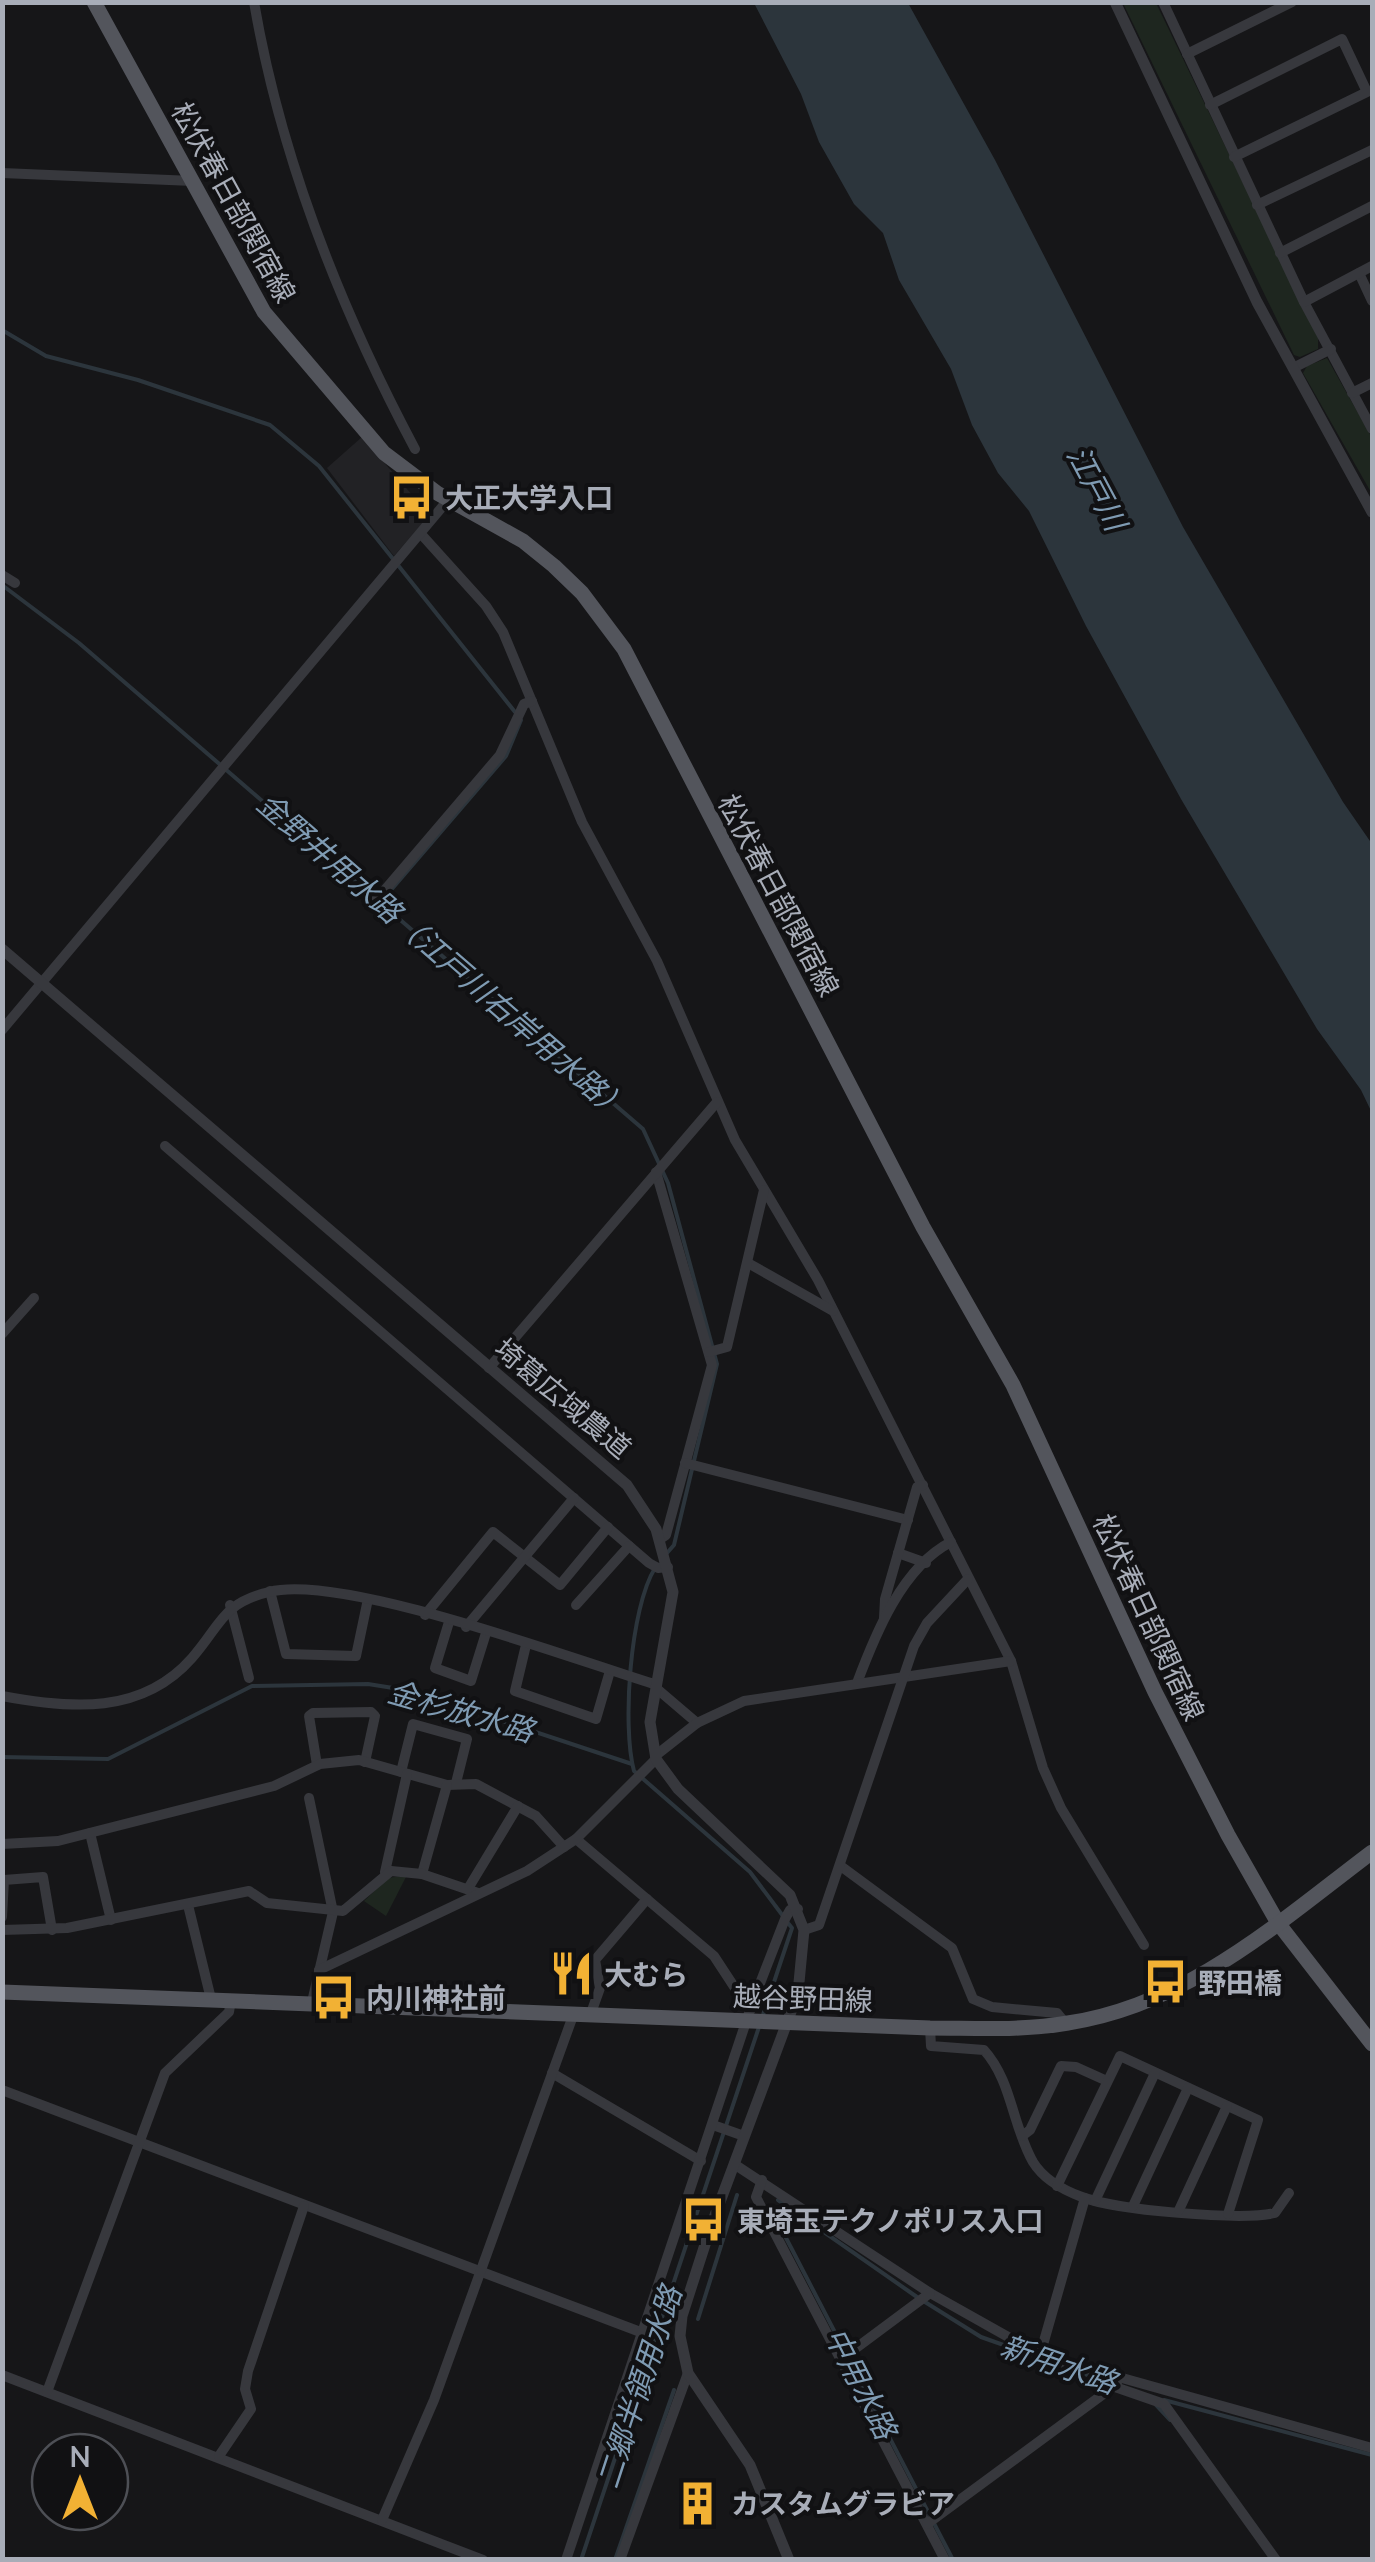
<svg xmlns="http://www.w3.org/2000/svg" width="1375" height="2562" font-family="Mulish,'Noto Sans JP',sans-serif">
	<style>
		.built { fill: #222225 }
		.green { fill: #1e261f }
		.water { fill: #2c353c }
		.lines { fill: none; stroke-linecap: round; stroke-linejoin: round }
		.stream { stroke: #2c353c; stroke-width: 4 }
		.minor { stroke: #37383d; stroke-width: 10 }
		.tertiary { stroke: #37383d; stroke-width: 11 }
		.primary { stroke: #53555c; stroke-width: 15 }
		.labels { text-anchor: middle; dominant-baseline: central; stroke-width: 8; stroke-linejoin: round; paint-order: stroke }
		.street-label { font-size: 28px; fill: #a8adb8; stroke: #111113 }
		.poi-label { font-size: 28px; font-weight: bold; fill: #a8adb8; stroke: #111113; text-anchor: start }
		.water-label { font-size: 30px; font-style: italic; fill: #7f9bb3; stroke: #111113 }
	</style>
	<rect width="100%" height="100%" fill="#161618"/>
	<path class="built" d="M362,437L426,511V519L394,556L327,468Z"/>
	<g class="green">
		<path d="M1123,3H1156L1318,338V349L1300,357L1294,355Z"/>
		<path d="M1327,358L1372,438V494L1303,373L1307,366Z"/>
		<path d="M407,1875L386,1916L364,1901L388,1878Z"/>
	</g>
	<path class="water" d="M754,3H908L995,160L1183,527L1343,802L1372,844V1113L1361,1090L1317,1029L1181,799L1086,626L1029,511L998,473L972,425L951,369L899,280L883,233L854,204L819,142L801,94Z"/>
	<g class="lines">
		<g class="stream">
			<path d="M2,330L46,356L138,380L270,425L319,466L515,712"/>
			<path d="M2,585L79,643L643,1129L668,1183L717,1364L674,1545L667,1553"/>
			<path d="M379,904L506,756L521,720"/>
			<path d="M655,1568C630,1608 622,1727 634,1771L750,1872L783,1916"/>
			<path d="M2,1757L108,1759L252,1686L368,1684L412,1691L632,1764"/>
			<path d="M762,2018L792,1928L788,1923"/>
			<path d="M778,2200L917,2297"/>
			<path d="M770,2207L953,2560"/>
			<path d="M925,2302L981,2337L1113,2384"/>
			<path d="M698,2319L737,2195"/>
			<path d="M1164,2400L1372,2455"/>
			<path d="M1156,2405L1170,2420"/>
			<path d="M581,2560L759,2027"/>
			<path d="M615,2560L674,2390"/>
		</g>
		<g class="minor">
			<path d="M254,2C281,160 340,308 415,449"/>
			<path d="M1163,2L1304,302L1372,429"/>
			<path d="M1187,54L1292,2"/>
			<path d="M1210,105L1342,39L1367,92L1234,157"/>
			<path d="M2,173L193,181"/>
			<path d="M1257,205L1372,150"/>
			<path d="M1280,253L1372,206"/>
			<path d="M1359,273L1372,301"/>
			<path d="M1304,302L1372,266"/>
			<path d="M1293,368L1331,349"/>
			<path d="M1352,393L1372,383"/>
			<path d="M421,534L486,606L503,632L582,822L657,961L735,1140L818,1280L1011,1661L1043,1768L1061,1808L1144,1945"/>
			<path d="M2,575L15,583"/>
			<path d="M372,905L500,755L524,704L532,701"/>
			<path d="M2,1030L448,500"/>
			<path d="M165,1146L649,1563L658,1568L668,1567"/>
			<path d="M656,1172L712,1365L666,1535L660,1539"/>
			<path d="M748,1263L833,1311"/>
			<path d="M2,1334L34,1298"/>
			<path d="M709,1352L727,1347L764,1190"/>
			<path d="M489,1368L717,1102"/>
			<path d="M685,1463L908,1520"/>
			<path d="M898,1553L926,1563"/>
			<path d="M270,1591L286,1654L356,1656L368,1599"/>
			<path d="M230,1605L249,1678"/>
			<path d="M576,1605L629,1546"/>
			<path d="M425,1615L493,1532L560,1585L608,1527"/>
			<path d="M884,1618L885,1599L917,1487L923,1485"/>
			<path d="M449,1622L435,1668L471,1681L486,1633"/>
			<path d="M466,1627L574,1498"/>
			<path d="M526,1645L515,1691L596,1719L610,1671"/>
			<path d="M857,1683C875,1635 902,1567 951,1542"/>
			<path d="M656,1688L697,1723"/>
			<path d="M2,1696C71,1709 142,1715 192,1658C221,1625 222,1603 269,1592C343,1573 575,1660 657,1685"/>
			<path d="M655,1756L697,1723L744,1701L1011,1661"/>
			<path d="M317,1765L309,1716L313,1713L371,1712L375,1716L365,1762"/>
			<path d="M401,1772L413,1724L467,1739L456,1783"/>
			<path d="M309,1798L333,1912L312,2002"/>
			<path d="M90,1833L111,1920"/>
			<path d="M576,1839L714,1956L750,2011"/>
			<path d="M2,1844L58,1841L274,1786L320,1764L359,1760L447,1785L476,1784L536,1816L564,1847"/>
			<path d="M842,1867L952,1948L973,1999L992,2007L1057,2013L1066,2024"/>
			<path d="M385,1872L407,1774"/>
			<path d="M422,1874L447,1785"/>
			<path d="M469,1887L518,1806"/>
			<path d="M188,1905L211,1999"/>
			<path d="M2,1917L4,1880L43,1877L52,1930"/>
			<path d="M2,1930L67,1928L249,1891L267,1903L343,1911L391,1871L422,1874L478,1893"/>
			<path d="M804,1930L819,1925L914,1646L927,1623L968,1579"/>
			<path d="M319,1970L527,1871L576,1839L656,1759"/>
			<path d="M591,2013L600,1988L595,1960L647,1899"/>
			<path d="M930,2028L931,2046L984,2050C1012,2081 1012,2125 1033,2162C1044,2180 1063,2190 1082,2197C1115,2210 1241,2221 1275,2213L1289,2193"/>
			<path d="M552,2073L701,2161"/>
			<path d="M2,2090L643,2333"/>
			<path d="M713,2125L744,2136"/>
			<path d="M1022,2136L1030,2130L1061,2066L1076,2067L1107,2081"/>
			<path d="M734,2164L930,2293L1040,2355L1372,2448"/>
			<path d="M762,2180L756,2197L945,2560"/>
			<path d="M1057,2186L1120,2056L1258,2120L1228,2214"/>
			<path d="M1095,2201L1155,2073"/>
			<path d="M1133,2206L1188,2088"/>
			<path d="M1179,2210L1227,2106"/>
			<path d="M1040,2355L1085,2198"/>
			<path d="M840,2360L930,2293"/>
			<path d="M2,2375L483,2560"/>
			<path d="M1115,2387L1164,2404L1276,2560"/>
			<path d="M47,2392L165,2073L229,2012L231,2000"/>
			<path d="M219,2456L251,2409L245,2389L248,2371L304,2206"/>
			<path d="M382,2520L434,2400L574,2013"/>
			<path d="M927,2524L1117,2384"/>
			<path d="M566,2560L752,2004L785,1919L790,1910L798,1909"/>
			<path d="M620,2560L688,2373"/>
		</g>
		<g class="tertiary">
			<path d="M1115,2L1257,302L1372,512"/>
			<path d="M2,949L627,1485L656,1529L673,1592L650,1722L656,1759L678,1789L790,1895L804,1930L798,1993L711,2226L682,2316L680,2336L688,2373L750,2465L789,2560"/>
		</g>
		<g class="primary">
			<path d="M94,2L264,312L384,453L437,493L523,541L554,566L582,593L624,649L923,1227L1013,1385L1155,1692L1228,1835L1278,1923L1372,2044"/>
			<path d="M2,1992L930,2028C976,2028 1023,2031 1068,2023C1188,2005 1279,1922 1372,1852"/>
		</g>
	</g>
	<defs>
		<symbol id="bus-bare" viewBox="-9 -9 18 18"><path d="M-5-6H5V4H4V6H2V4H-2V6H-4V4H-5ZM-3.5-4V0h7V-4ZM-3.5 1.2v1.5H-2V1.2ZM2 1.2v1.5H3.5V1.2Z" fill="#f2b134" stroke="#111113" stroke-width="2.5" paint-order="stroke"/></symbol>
		<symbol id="restaurant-bare" viewBox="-9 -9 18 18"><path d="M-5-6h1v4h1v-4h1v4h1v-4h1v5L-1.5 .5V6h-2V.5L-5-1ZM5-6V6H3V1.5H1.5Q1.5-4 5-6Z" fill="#f2b134" stroke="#111113" stroke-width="2.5" paint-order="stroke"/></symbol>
		<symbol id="building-bare" viewBox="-9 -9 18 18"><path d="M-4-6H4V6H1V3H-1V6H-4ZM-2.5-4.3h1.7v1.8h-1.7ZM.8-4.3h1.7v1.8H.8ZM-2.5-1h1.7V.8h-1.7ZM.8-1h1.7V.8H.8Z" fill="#f2b134" stroke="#111113" stroke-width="2.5" paint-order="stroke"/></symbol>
	</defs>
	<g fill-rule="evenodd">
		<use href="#bus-bare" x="380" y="466" width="63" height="63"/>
		<use href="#restaurant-bare" x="540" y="1942" width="63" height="63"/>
		<use href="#bus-bare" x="1134" y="1950" width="63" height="63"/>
		<use href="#bus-bare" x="302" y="1966" width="63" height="63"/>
		<use href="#bus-bare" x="672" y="2188" width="63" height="63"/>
		<use href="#building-bare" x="666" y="2472" width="63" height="63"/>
	</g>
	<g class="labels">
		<g class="street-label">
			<text transform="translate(234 202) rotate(61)">松伏春日部関宿線</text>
			<text transform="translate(779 895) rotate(62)">松伏春日部関宿線</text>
			<text transform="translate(563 1398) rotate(40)">埼葛広域農道</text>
			<text transform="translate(1149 1617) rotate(65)">松伏春日部関宿線</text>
			<text transform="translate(803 1998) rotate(2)">越谷野田線</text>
		</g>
		<g class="poi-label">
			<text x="445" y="497">大正大学入口</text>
			<text x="604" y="1974">大むら</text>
			<text x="1198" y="1982">野田橋</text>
			<text x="366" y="1997">内川神社前</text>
			<text x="737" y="2220">東埼玉テクノポリス入口</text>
			<text x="731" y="2503">カスタムグラビア</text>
		</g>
		<g class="water-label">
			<text transform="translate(1097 488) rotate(62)">江戸川</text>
			<text transform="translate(443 956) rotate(41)">金野井用水路（江戸川右岸用水路）</text>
			<text transform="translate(461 1711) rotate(16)">金杉放水路</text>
			<text transform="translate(1059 2364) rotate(19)">新用水路</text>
			<text transform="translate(861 2383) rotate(63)">中用水路</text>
			<text transform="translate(639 2387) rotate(-72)">二郷半領用水路</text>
		</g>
	</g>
	<rect width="1375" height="2562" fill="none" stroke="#a8adb8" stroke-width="10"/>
	<g transform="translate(80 2482)"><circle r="48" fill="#111113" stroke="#4d4f55" stroke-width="2.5"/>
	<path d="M0-8L18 38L0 25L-18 38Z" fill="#f2b134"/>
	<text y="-15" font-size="28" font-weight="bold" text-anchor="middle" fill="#a8adb8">N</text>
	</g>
</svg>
